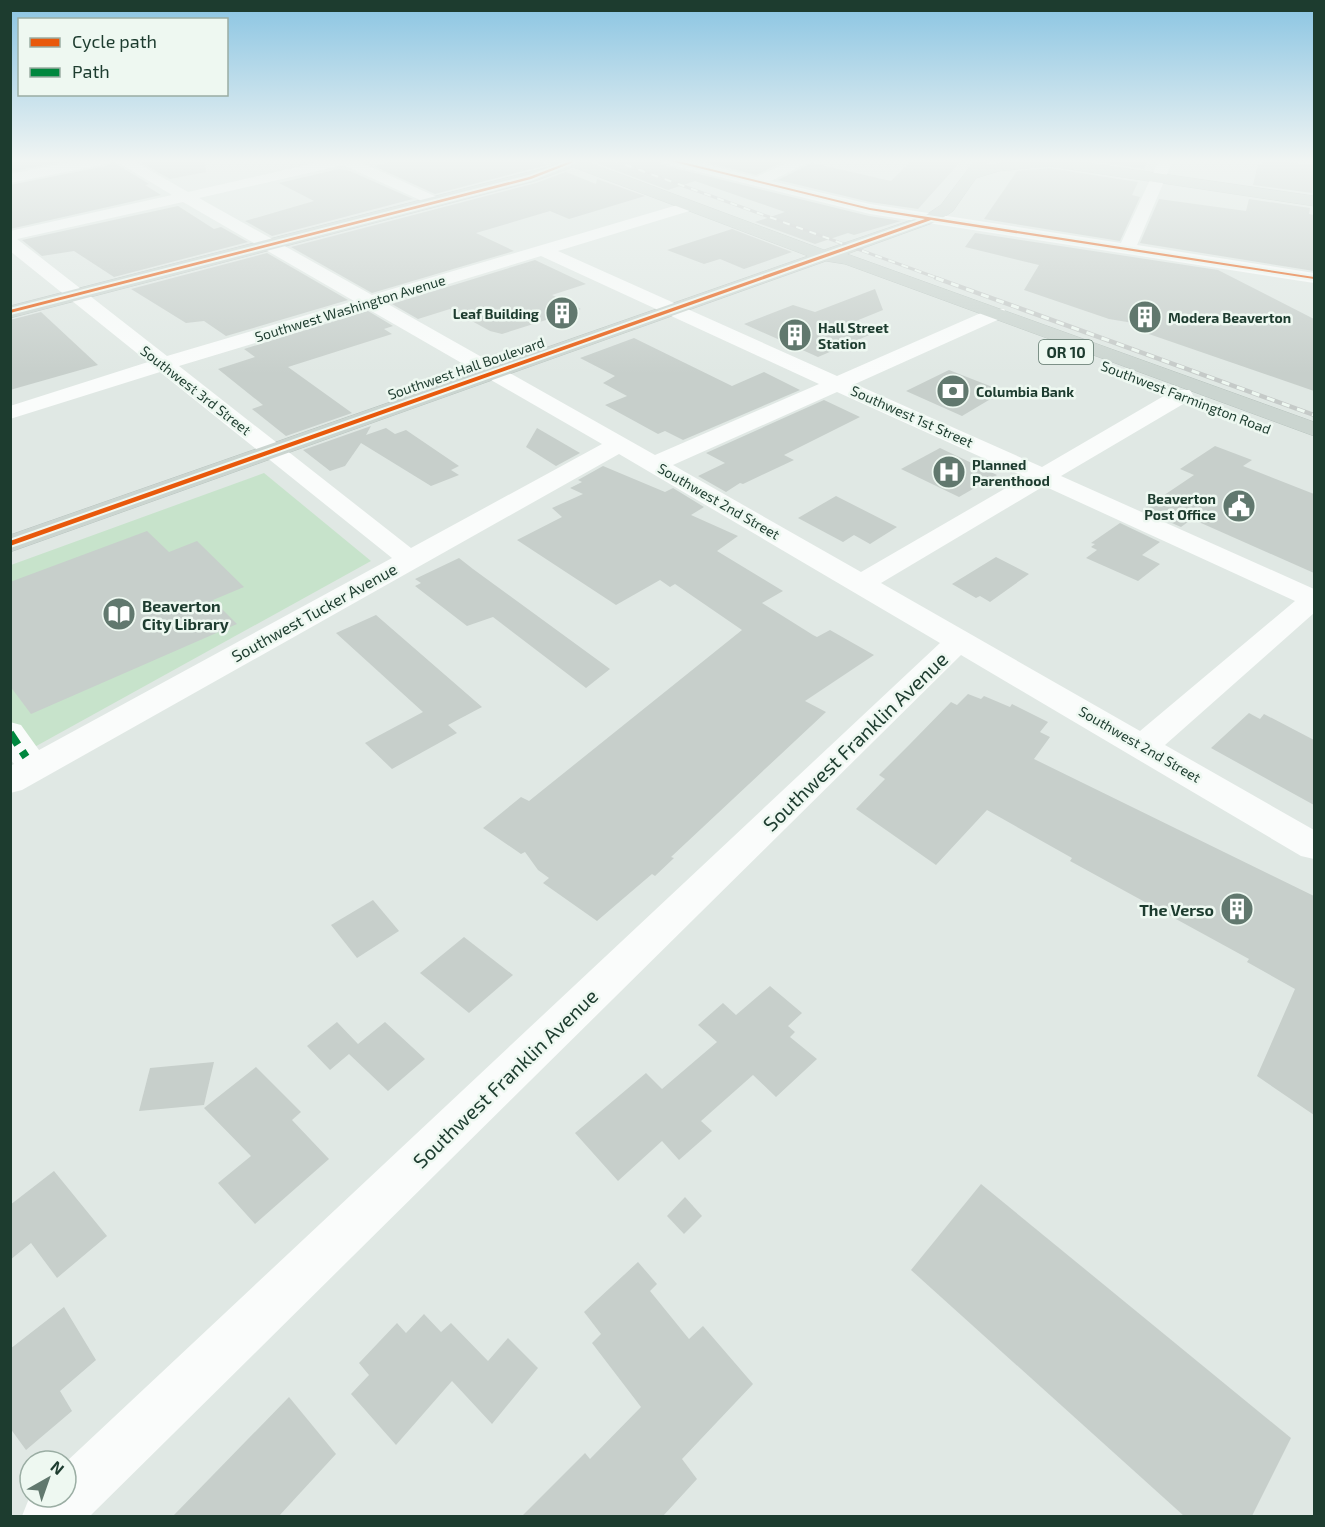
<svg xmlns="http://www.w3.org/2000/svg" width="1325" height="1527" font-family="'Exo 2',sans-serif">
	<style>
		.green { fill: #c7e3cb }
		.building { fill: #c7cfcb }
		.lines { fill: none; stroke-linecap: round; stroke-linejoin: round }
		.major-casing { stroke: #bac5c0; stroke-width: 1 }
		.minor { fill: #fafcfb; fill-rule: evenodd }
		.major { fill: #cbd5d0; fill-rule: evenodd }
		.rail-far1-casing { stroke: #c5cac8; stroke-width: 3 }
		.rail-casing { stroke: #c5cac8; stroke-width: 4.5 }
		.rail-far1 { stroke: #eef8f1; stroke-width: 2; stroke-dasharray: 7; stroke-linecap: butt }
		.rail { stroke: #eef8f1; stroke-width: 3; stroke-dasharray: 8; stroke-linecap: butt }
		.quiet { stroke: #00873e; stroke-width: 8; stroke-dasharray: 14 8; stroke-linecap: butt }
		.cycleway-casing { stroke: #eef8f1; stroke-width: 4 }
		.cycleway { fill: #e8590c; fill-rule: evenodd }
		.labels { text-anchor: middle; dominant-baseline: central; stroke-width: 5; stroke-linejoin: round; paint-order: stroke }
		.far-street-label { font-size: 14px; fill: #1d3c2f; stroke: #eef8f1 }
		.far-poi-label { font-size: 14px; font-weight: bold; fill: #1d3c2f; stroke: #eef8f1; text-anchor: start }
		.shield { fill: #eef8f1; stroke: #5c7469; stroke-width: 1.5 }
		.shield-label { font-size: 15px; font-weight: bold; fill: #1d3c2f }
		.poi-label { font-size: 16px; font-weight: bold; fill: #1d3c2f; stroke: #eef8f1; text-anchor: start }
		.street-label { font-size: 16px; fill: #1d3c2f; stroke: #eef8f1 }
		.near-street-label { font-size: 20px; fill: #1d3c2f; stroke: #eef8f1 }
	</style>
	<rect width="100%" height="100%" fill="#e0e8e4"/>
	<path class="green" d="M264,473L371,561L11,760V565Z"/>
	<g class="building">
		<path d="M10,160H69L10,172Z"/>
		<path d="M137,160H205L206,172L170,179Z"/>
		<path d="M397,160H534L547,165L435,194L374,166Z"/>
		<path d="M599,160H659L662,165L869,216L901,221L854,235L848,233L815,244L755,222L785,212L695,181L668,190L599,164Z"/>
		<path d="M698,160H787L756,175Z"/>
		<path d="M912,160H962L918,209L870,202L778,180L812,163L891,181Z"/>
		<path d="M1085,160H1148L1144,169Z"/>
		<path d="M1263,160L1314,165L1312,193L1253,185L1258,164L1262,165Z"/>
		<path d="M113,162L149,184L145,185L161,195L10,229V185L106,166Z"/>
		<path d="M1049,168L1138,182L1132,195L1140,197L1120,241L984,219L1017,171Z"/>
		<path d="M339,169L350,171L413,199L272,236L245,221L314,201L279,183Z"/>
		<path d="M566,172L596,184L597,179L645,196L569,219L550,211L476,233L514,251L372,293L291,247L536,183Z"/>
		<path d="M1159,199L1246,211L1249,199L1310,208L1309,214L1314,215V271L1140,243Z"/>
		<path d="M178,206L214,229L221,227L248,242L114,277L74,251L42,256L22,240Z"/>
		<path d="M732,229L792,252L744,269L720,259L704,264L667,250Z"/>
		<path d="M975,233L1218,270L1314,319V391L1143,332L1145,325L1109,319L1024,290L1039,265L965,247Z"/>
		<path d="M267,253L348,300L226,336L204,321L186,323L131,289Z"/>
		<path d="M535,260L586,284L552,295L581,309L502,334L490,331L450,309L418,319L392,304Z"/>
		<path d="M875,289L883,310L851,323L874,333L818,357L744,324L793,305L815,312Z"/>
		<path d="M368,311L393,326L384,329L392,334L288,367L352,413L286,436L252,409L263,405L218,369L255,357L244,349Z"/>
		<path d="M41,312L98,365L10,390V320Z"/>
		<path d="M634,338L732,386L764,372L800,390L683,440L665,431L658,434L605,405L627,396L603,383L615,376L580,358Z"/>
		<path d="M949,370L995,388L990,390L999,394L962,416L906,391Z"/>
		<path d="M824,400L860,417L784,455L794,460L743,484L740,483L726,492L698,476L725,463L706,453Z"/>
		<path d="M371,426L366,435L386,428L395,434L406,430L459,466L451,470L459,475L431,486L361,443L345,466L330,471L303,450Z"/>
		<path d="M537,428L580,453L556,466L526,447Z"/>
		<path d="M1215,446L1252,460L1243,466L1314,494V573L1192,519L1181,527L1142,510L1194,475L1180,469Z"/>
		<path d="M940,448L997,475L959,497L901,469Z"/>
		<path d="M603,466L665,492L673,488L704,507L691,515L738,536L717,551L783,591L762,603L813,635L817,637L830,630L874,655L805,701L826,712L671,857L674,858L655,876L652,874L597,921L543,883L549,878L538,870L525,852L521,854L483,828L521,797L529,801L742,630L675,584L670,587L660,580L616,605L517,540L562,517L552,508L583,494L570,488L582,482L578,480Z"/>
		<path d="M836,496L897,527L870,544L854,535L843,542L798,518Z"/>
		<path d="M1120,523L1160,542L1142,555L1160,564L1138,581L1086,558L1097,550L1091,547L1095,544L1091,543Z"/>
		<path d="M147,531L169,552L197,541L244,587L213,600L237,624L31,714L10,686V582Z"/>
		<path d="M996,557L1029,574L990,602L980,596L976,598L952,584Z"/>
		<path d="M459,558L473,569L610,669L586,688L493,617L467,626L415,586L421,583L415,579Z"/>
		<path d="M376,615L482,707L448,725L457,733L392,769L365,743L423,712L336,633Z"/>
		<path d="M968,694L981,699L984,696L1010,707L1012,704L1048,722L1040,732L1050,737L1034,759L1314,896V1115L1257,1076L1295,989L1247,962L1249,959L1070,861L1072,858L987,810L936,865L856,809L885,779L879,775L910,744L951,702L957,705Z"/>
		<path d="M1249,713L1260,719L1264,714L1314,740V805L1211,748Z"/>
		<path d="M373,900L399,931L357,958L331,925Z"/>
		<path d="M464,937L513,975L469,1013L420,973Z"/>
		<path d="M770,986L802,1013L788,1026L795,1032L790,1037L817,1059L776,1097L753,1075L701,1121L712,1131L679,1160L662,1141L618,1181L575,1133L646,1073L662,1089L717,1042L698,1025L723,1003L736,1015Z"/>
		<path d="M337,1022L358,1044L385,1022L425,1059L388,1091L349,1054L330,1070L307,1046Z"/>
		<path d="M214,1062L204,1105L139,1111L150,1068Z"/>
		<path d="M256,1067L301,1112L292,1120L329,1159L255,1224L218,1183L251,1156L204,1108Z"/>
		<path d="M54,1171L107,1236L57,1278L31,1243L10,1260V1205Z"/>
		<path d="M981,1184L1291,1438L1252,1516H1184L911,1270Z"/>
		<path d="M685,1197L702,1216L684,1234L667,1216Z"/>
		<path d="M638,1262L657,1284L650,1291L689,1339L703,1326L753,1384L682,1459L697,1479L663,1516H522L585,1453L590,1459L641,1407L592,1343L601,1334L584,1312Z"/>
		<path d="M64,1307L96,1360L60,1391L72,1411L26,1450L10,1428V1349Z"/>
		<path d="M424,1314L441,1332L451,1323L488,1361L508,1338L538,1368L492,1424L452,1381L396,1445L351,1394L369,1375L359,1363L397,1323L406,1333Z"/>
		<path d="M289,1397L336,1454L279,1516H173Z"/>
	</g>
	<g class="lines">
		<defs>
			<path id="major" d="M545,160H582L824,250L926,215L941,205L975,160H989L985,166L1022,160H1067L1314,196V206L1049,166L999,171L976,178L953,211L938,221L847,254L1314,422V436L845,264L826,261L10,552V535L808,256L573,167L535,181L10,318V306L556,165Z"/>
		</defs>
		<use href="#major" class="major-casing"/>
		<g class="minor">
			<path d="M83,160H113L106,164L10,183V174Z"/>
			<path d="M114,160H132L188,192L328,160H356L441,199L444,202L441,205H431L343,165L199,198L372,295L684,203H696L698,206L696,209L558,251L837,376L990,309H1004L1006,313L1004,317L855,384L1042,467L1174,390H1190L1193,395L1190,400L1061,476L1314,589V613L1165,745L1314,830V859L1301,856L961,655L90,1516H22L30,1496L66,1497V1462L940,643L619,454L22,790L10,793V766L14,764L10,759V722L21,725L39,750L392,558L160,372L10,419V406L148,362L10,251V231L172,195ZM183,202L354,301L167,356L17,239ZM541,256L819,384L655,455L386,303ZM368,309L602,444L411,548L179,366ZM837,392L1025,477L861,572L673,465ZM1044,486L1295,601L1140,731L881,583Z"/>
			<path d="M661,160H687L756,177L793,160H813L771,181L870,204L1121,243L1159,160H1173L1137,245L1314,273V283L870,214L663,163Z"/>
		</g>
		<use href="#major" class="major"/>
		<defs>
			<path id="rail-far1" d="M612,160L940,279"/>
			<path id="rail" d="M936,278L1314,415"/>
		</defs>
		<use href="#rail-far1" class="rail-far1-casing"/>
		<use href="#rail" class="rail-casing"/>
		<use href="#rail-far1" class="rail-far1"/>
		<use href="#rail" class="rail"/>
		<path class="quiet" d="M10,733L26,757"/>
		<defs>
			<g id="cycleway">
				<path d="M666,160H674L870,208L1314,277V279L931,220L10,546V541L925,219L870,210Z"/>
				<path d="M571,161L574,162L531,179L10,313V310L529,177Z"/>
			</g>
		</defs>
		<use href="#cycleway" class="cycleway-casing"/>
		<use href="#cycleway" class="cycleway"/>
	</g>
	<linearGradient id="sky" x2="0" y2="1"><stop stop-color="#89c4e2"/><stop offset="0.43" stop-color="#f1f5f3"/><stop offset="1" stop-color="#f1f5f3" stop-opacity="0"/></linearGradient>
	<rect width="1325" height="374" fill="url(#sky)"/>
	<defs>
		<symbol id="building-disc" viewBox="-11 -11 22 22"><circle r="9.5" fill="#61786e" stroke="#eef8f1"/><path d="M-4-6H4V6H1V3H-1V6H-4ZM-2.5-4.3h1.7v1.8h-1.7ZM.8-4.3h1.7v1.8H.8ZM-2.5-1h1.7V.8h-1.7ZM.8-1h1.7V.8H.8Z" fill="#fff"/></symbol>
		<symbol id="bank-disc" viewBox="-11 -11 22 22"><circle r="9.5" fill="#61786e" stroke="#eef8f1"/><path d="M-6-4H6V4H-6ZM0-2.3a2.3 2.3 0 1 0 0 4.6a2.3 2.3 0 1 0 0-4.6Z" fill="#fff"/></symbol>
		<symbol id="hospital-disc" viewBox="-11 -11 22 22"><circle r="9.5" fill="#61786e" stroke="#eef8f1"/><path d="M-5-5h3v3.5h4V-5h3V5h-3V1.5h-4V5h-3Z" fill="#fff"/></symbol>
		<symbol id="civic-disc" viewBox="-11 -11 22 22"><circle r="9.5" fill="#61786e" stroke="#eef8f1"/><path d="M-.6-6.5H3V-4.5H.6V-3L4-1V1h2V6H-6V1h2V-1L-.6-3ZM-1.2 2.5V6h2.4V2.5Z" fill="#fff"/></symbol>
		<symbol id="library-disc" viewBox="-11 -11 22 22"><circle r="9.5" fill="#61786e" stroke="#eef8f1"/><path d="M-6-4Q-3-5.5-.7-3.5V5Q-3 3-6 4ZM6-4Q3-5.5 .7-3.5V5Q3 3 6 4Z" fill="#fff"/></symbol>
	</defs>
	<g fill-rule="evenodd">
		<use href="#building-disc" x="543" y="294" width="38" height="38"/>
		<use href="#building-disc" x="1126" y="298" width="38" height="38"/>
		<use href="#building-disc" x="776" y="316" width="38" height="38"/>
		<use href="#bank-disc" x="934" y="372" width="38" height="38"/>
		<use href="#hospital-disc" x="930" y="453" width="38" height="38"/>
		<use href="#civic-disc" x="1220" y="487" width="38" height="38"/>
		<use href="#library-disc" x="100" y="595" width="38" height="38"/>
		<use href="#building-disc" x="1218" y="890" width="38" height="38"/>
	</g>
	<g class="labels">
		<g class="far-street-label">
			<text transform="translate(350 308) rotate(-17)">Southwest Washington Avenue</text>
			<text transform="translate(466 368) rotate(-19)">Southwest Hall Boulevard</text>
			<text transform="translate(196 390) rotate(38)">Southwest 3rd Street</text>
			<text transform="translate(1186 397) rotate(21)">Southwest Farmington Road</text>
			<text transform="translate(912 416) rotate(24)">Southwest 1st Street</text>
			<text transform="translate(719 501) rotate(30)">Southwest 2nd Street</text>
			<text transform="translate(1140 744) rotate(30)">Southwest 2nd Street</text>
		</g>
		<g class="far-poi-label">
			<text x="539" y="313" text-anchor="end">Leaf Building</text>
			<text x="1168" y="317">Modera Beaverton</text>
			<text x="818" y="327">Hall Street<tspan x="818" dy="16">Station</tspan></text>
			<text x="976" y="391">Columbia Bank</text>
			<text x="972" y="464">Planned<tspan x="972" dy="16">Parenthood</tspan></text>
			<text x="1216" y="498" text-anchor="end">Beaverton<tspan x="1216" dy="16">Post Office</tspan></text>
		</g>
		<rect class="shield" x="1039" y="340" width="54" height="24" rx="4.5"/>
		<g class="shield-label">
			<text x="1066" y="352">OR 10</text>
		</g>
		<g class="poi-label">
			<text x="142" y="605">Beaverton<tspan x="142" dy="18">City Library</tspan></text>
			<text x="1214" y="909" text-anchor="end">The Verso</text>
		</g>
		<g class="street-label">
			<text transform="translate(314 612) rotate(-29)">Southwest Tucker Avenue</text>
		</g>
		<g class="near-street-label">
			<text transform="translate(855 741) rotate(-44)">Southwest Franklin Avenue</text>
			<text transform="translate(505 1078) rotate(-44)">Southwest Franklin Avenue</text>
		</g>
	</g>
	<rect width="1325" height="1527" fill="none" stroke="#1d3c2f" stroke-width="24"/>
	<rect x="18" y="18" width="210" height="78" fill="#eef8f1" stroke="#9aada3" stroke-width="1.5"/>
	<rect x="30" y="38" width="30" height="9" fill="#e8590c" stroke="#9aada3" stroke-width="1.5"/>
	<text x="72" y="48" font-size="18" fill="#1d3c2f">Cycle path</text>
	<rect x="30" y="68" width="30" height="9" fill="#00873e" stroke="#9aada3" stroke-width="1.5"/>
	<text x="72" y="78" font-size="18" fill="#1d3c2f">Path</text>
	<g transform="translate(48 1479) rotate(40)"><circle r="28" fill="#eef8f1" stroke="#9aada3" stroke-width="1.5"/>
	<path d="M0-4.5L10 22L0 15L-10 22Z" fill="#61786e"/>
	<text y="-9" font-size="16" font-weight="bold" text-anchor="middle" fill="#1d3c2f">N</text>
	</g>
</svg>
